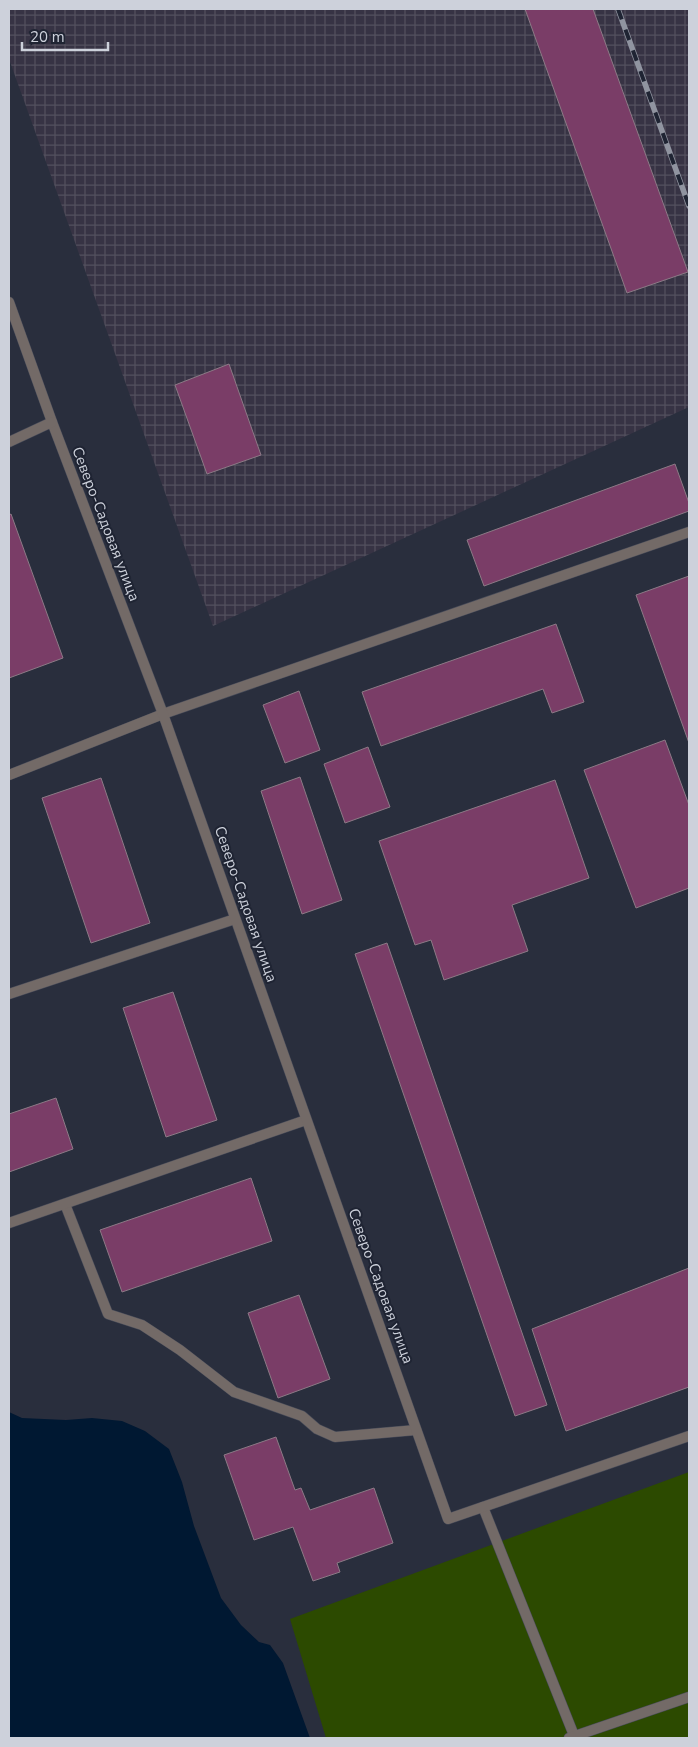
<svg xmlns="http://www.w3.org/2000/svg" width="698" height="1747" font-family="'Nunito Sans',sans-serif">
	<style>
		.industrial { fill: url(#industrial-grid) }
		.garden { fill: #2c4a00 }
		.water { fill: #001832 }
		.building { fill: #7a3d67; stroke: #8c7a86 }
		.lines { fill: none; stroke-linecap: round; stroke-linejoin: round }
		.service-casing { stroke: #474b59; stroke-width: 11 }
		.minor-casing { stroke: #474b59; stroke-width: 11 }
		.service { stroke: #736a67; stroke-width: 10 }
		.minor { stroke: #736a67; stroke-width: 10 }
		.rail-casing { stroke: #9094a0; stroke-width: 5.5 }
		.rail { stroke: #1f2433; stroke-width: 4; stroke-dasharray: 11; stroke-linecap: butt }
		.labels { text-anchor: middle; dominant-baseline: central; stroke-width: 4; stroke-linejoin: round; paint-order: stroke }
		.street-label { font-size: 15px; fill: #cdd1db; stroke: #1f2433 }
	</style>
	<defs>
		<pattern id="industrial-grid" width="8" height="8" patternUnits="userSpaceOnUse" patternTransform="scale(1.25)"><rect width="8" height="8" fill="#373344"/><path d="M0 4h8M4 0v8" fill="none" stroke="#53505e"/></pattern>
	</defs>
	<rect width="100%" height="100%" fill="#292e3d"/>
	<path class="industrial" d="M9,9H689V407L213,626L9,59Z"/>
	<path class="garden" d="M689,1472V1738H326L290,1619Z"/>
	<path class="water" d="M9,1412L22,1418L66,1420L92,1418L122,1421L145,1431L169,1449L182,1482L194,1526L221,1598L241,1625L259,1642L270,1645L283,1663L310,1738H9Z"/>
	<g class="building">
		<path d="M525,9H593L688,272L627,293Z"/>
		<path d="M229,364L261,455L207,474L175,385Z"/>
		<path d="M675,464L689,503V511L484,586L467,540Z"/>
		<path d="M11,514L63,658L9,678V515Z"/>
		<path d="M689,576V743L636,595Z"/>
		<path d="M556,624L584,702L552,713L543,689L381,746L362,692Z"/>
		<path d="M299,691L320,750L285,763L263,705Z"/>
		<path d="M665,740L689,805V888L636,908L584,770Z"/>
		<path d="M368,747L390,807L345,823L324,764Z"/>
		<path d="M300,777L342,900L302,914L261,791Z"/>
		<path d="M101,778L150,923L91,943L42,798Z"/>
		<path d="M555,780L589,878L512,905L528,951L444,980L431,940L415,945L379,841Z"/>
		<path d="M387,943L547,1405L515,1416L355,954Z"/>
		<path d="M173,992L217,1120L166,1137L123,1008Z"/>
		<path d="M56,1098L73,1149L9,1172V1114Z"/>
		<path d="M251,1178L272,1241L122,1292L100,1230Z"/>
		<path d="M689,1268V1387L566,1431L532,1329Z"/>
		<path d="M299,1295L330,1379L278,1398L248,1313Z"/>
		<path d="M276,1437L295,1490L301,1488L310,1510L374,1488L393,1543L337,1563L340,1572L313,1581L293,1527L254,1540L224,1455Z"/>
	</g>
	<g class="lines">
		<defs>
			<g id="service">
				<path d="M9,775L163,714L689,532"/>
				<path d="M9,994L235,919"/>
				<path d="M65,1204L108,1314L142,1325L180,1350L234,1392L302,1416L317,1429L335,1437L416,1430"/>
				<path d="M9,1223L306,1120"/>
				<path d="M483,1507L575,1738"/>
				<path d="M569,1738L689,1697"/>
			</g>
			<g id="minor">
				<path d="M9,302L52,422L163,714L448,1519L689,1436"/>
				<path d="M9,442L52,422"/>
			</g>
		</defs>
		<use href="#service" class="service-casing"/>
		<use href="#minor" class="minor-casing"/>
		<use href="#service" class="service"/>
		<use href="#minor" class="minor"/>
		<defs>
			<path id="rail" d="M618,9L689,206"/>
		</defs>
		<use href="#rail" class="rail-casing"/>
		<use href="#rail" class="rail"/>
	</g>
	<g class="labels">
		<g class="street-label">
			<text transform="translate(106 524) rotate(69)">Северо-Садовая улица</text>
			<text transform="translate(246 904) rotate(71)">Северо-Садовая улица</text>
			<text transform="translate(381 1286) rotate(70)">Северо-Садовая улица</text>
		</g>
	</g>
	<rect width="698" height="1747" fill="none" stroke="#cdd1db" stroke-width="20"/>
	<path d="M22 42v8h86v-8" fill="none" stroke="#cdd1db" stroke-width="2.5"/>
	<text x="30" y="42" font-size="15" fill="#cdd1db" stroke="#1f2433" stroke-width="4" paint-order="stroke">20 m</text>
</svg>
